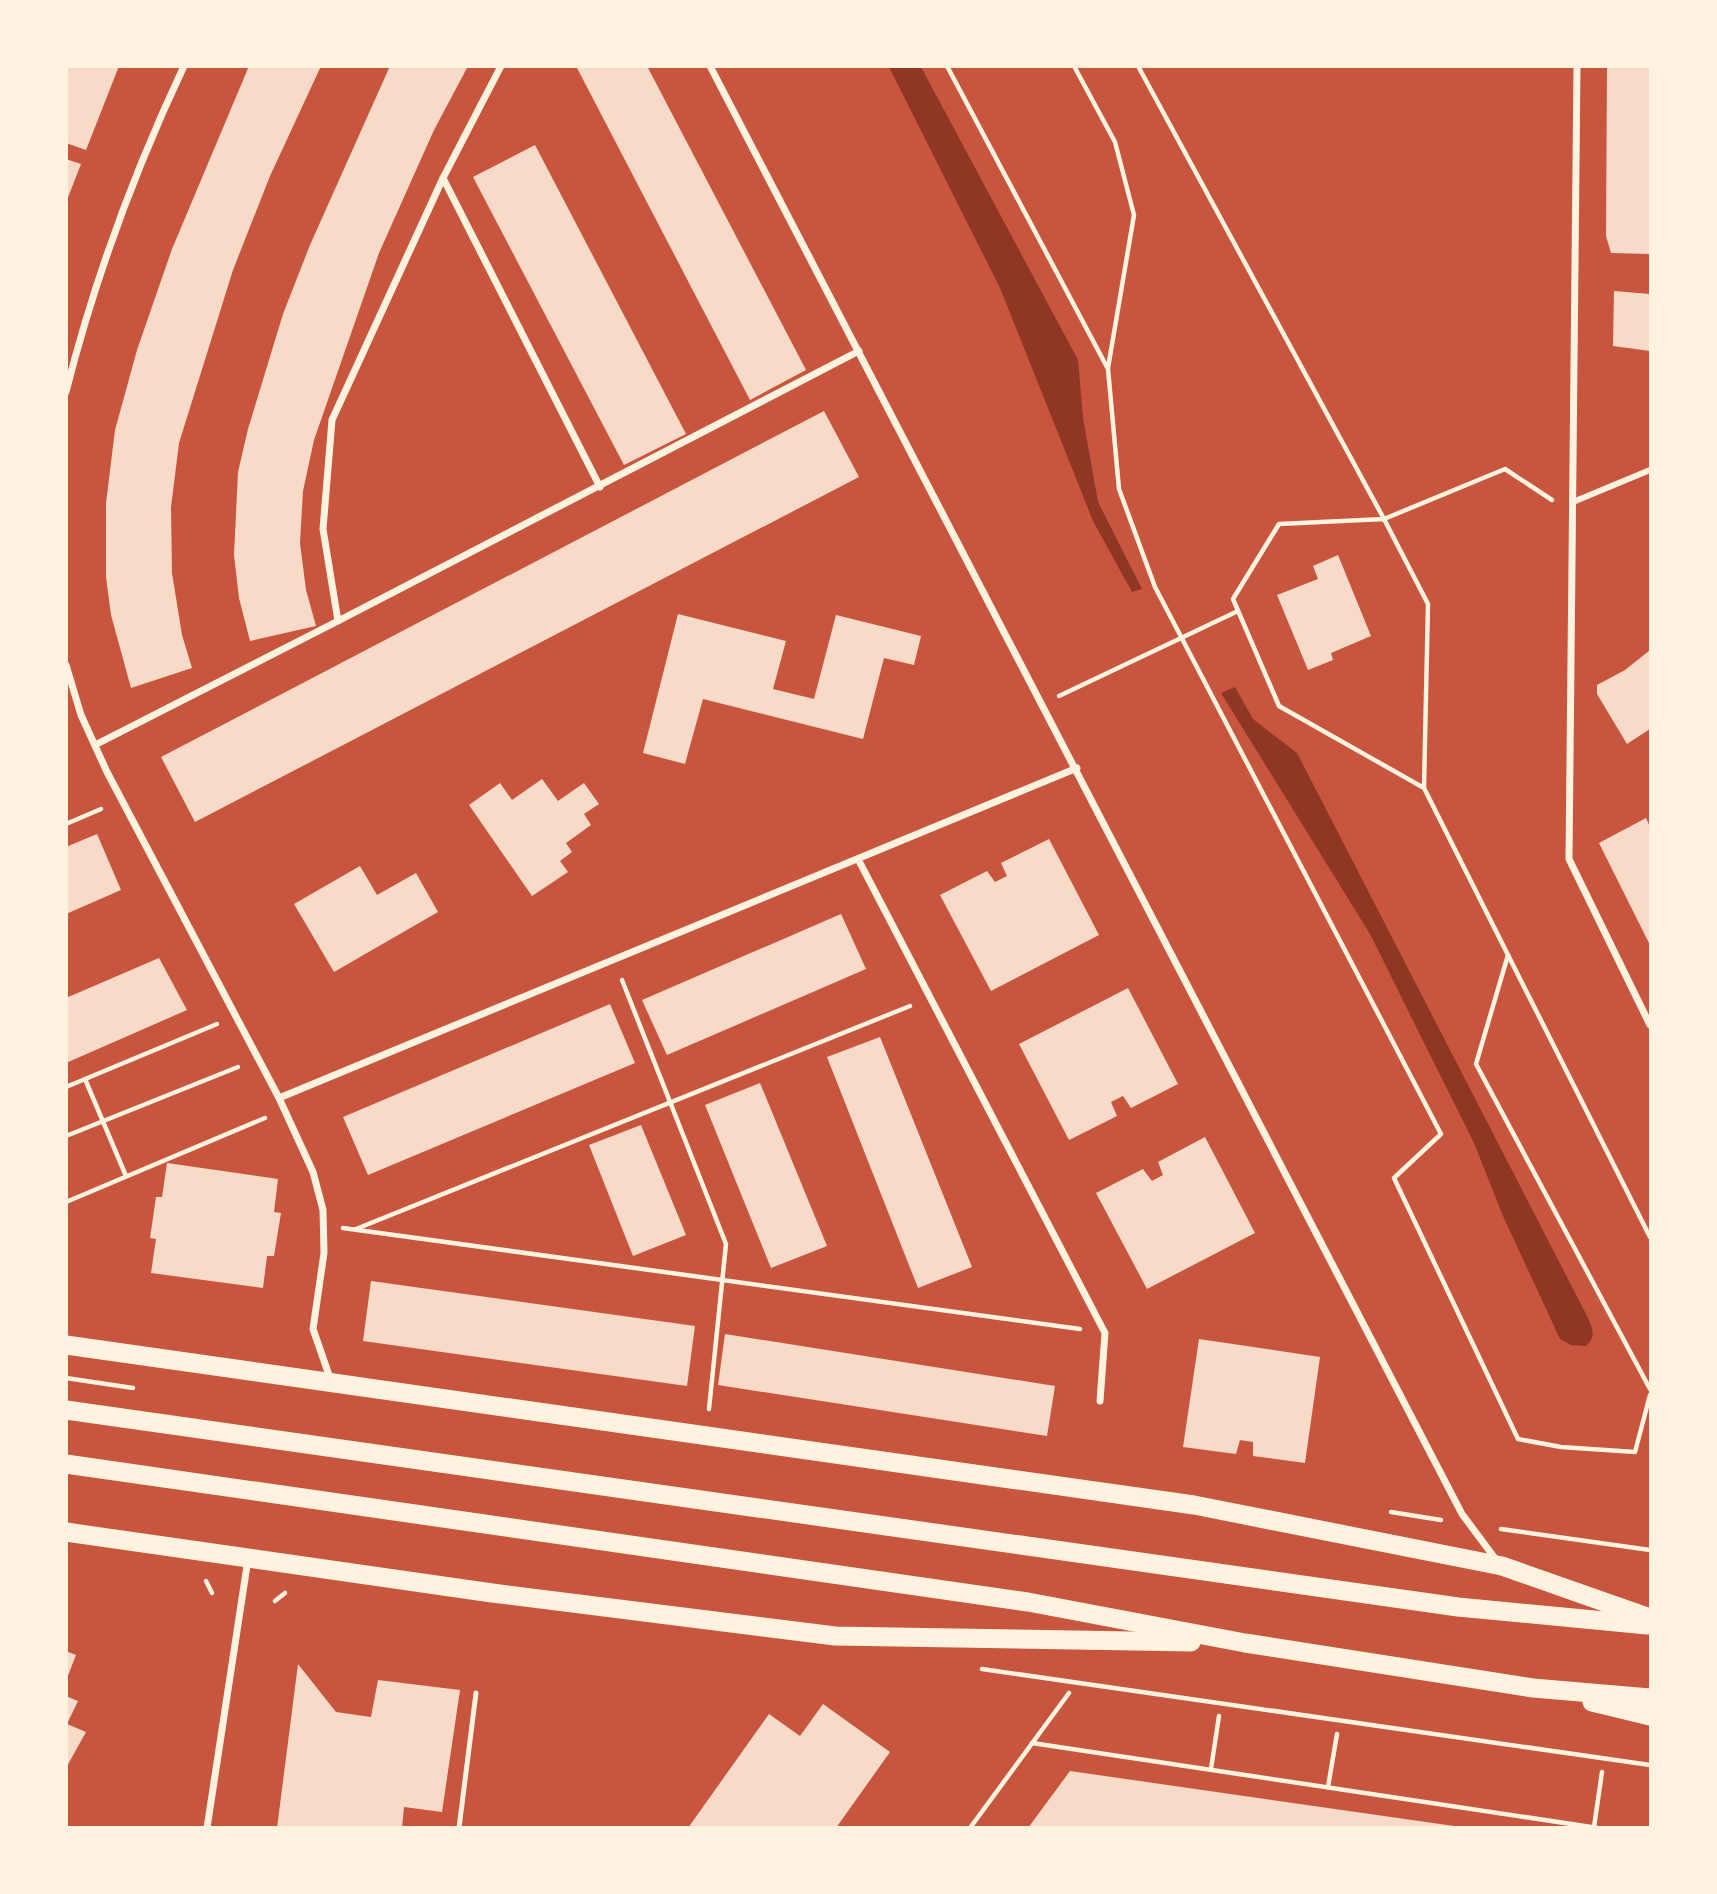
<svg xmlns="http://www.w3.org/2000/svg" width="1717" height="1894" font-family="Commissioner,sans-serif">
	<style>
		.water { fill: #8f3625 }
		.building { fill: #f7dbc8 }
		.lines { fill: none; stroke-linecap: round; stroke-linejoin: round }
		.path { stroke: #fff3e0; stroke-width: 4.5 }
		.service { stroke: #fff3e0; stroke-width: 5 }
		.pedestrian { stroke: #fff3e0; stroke-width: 6 }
		.minor { stroke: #fff3e0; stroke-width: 7 }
		.trunk { stroke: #fff3e0; stroke-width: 19 }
	</style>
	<rect width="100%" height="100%" fill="#c8553d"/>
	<g class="water">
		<path d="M889,67H921L1078,360L1083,418L1098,502L1142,589L1132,592L1093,521L1000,288Z"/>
		<path d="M1235,687L1253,719L1297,753L1586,1314C1591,1325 1598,1336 1586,1346L1571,1345L1560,1339L1503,1216L1474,1143L1370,934L1221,693Z"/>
	</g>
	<g class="building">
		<path d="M66,66H119L86,150L66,143Z"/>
		<path d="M249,66H321L270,176L233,270L179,443L171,507L172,573L182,635L192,668L131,688L111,615L106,577V503L115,430L137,350L172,249Z"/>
		<path d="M390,66H468L434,130L379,253L314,440L303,491L300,543L306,590L316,626L250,641L239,598L234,555L238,472L248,429L283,314L310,245Z"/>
		<path d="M576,66H647L806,370L750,400Z"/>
		<path d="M1607,66H1650V254L1611,253L1606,236Z"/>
		<path d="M535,145L686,434L624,465L473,177Z"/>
		<path d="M66,159L81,164L67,200H66Z"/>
		<path d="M1614,291L1650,294V351L1613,346Z"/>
		<path d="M824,411L859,477L195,822L161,757Z"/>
		<path d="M1338,555L1371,636L1331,653L1333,660L1308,670L1277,595L1318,579L1313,566Z"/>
		<path d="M678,614L786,641L773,689L814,699L836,615L921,636L914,665L884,658L863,739L703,699L685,764L643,753Z"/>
		<path d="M1650,650V729L1627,744L1597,694V685L1625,670Z"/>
		<path d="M542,779L558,801L584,783L599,804L584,814L591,825L566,843L572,852L560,861L568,872L532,896L469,805L500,783L512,800Z"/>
		<path d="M1646,818L1650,827V945L1599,843Z"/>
		<path d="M97,834L121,890L66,914V847Z"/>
		<path d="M1049,839L1099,935L991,991L940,895L987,871L995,882L1007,876L1001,863Z"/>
		<path d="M360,866L377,895L416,873L438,912L334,972L294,904Z"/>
		<path d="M841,914L866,969L667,1055L642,1000Z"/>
		<path d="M159,958L187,1010L66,1063V998Z"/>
		<path d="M1128,988L1178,1084L1131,1108L1123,1096L1111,1102L1117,1116L1069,1140L1019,1044Z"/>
		<path d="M610,1004L635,1063L368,1175L343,1117Z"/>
		<path d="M880,1037L972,1267L918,1288L827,1057Z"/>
		<path d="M760,1083L827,1246L771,1268L705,1105Z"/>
		<path d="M641,1125L686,1235L633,1256L589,1145Z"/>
		<path d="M1205,1137L1255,1233L1147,1289L1096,1193L1143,1169L1152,1181L1163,1175L1158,1162Z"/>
		<path d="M167,1163L278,1179L274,1212L281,1213L274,1256H267L263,1288L151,1273L156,1239L150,1238L156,1197H162Z"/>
		<path d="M371,1281L695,1326L687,1386L363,1341Z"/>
		<path d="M725,1334L1055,1386L1047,1436L718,1385Z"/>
		<path d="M1199,1339L1320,1357L1305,1463L1253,1456V1442L1240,1440L1236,1454L1183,1447Z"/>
		<path d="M66,1651L76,1655L67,1678H66Z"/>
		<path d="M298,1664L336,1712L371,1717L378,1680L460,1690L442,1812L404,1807L402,1828H277Z"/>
		<path d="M66,1696L78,1701L67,1724L86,1732L66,1768Z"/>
		<path d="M823,1704L890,1752L836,1828H688L769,1714L800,1736Z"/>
		<path d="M1070,1771L1454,1826V1828H1028Z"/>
	</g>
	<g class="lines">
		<g class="path">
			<path d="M947,66L1108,369L1119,489L1155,587L1441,1134L1394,1178L1518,1439L1561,1447L1635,1452L1650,1395"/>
			<path d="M1074,66L1115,142L1134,215L1108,368"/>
			<path d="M1138,66L1384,519L1505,469L1552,500"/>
			<path d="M1059,696L1238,611"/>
			<path d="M1424,788L1279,706L1233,599L1279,524L1384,519L1428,604L1424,788L1650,1237"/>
			<path d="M66,824L101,809"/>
			<path d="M1508,955L1476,1064L1650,1389"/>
			<path d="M622,980L726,1244L709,1409"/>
			<path d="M85,1079L126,1176"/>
			<path d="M66,1087L217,1024"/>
			<path d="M66,1136L238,1067"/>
			<path d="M66,1202L265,1118"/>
			<path d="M343,1228L1080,1329"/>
			<path d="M356,1229L910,1006"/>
			<path d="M66,1378L133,1388"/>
			<path d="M1391,1512L1441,1520"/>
			<path d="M1501,1529L1650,1550"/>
			<path d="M206,1581L212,1593"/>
			<path d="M275,1601L285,1593"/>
			<path d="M982,1669L1650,1765"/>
			<path d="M1032,1743L1598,1828"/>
			<path d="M1211,1769L1219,1716"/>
			<path d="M1328,1787L1337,1734"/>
			<path d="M1594,1827L1602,1772"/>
			<path d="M970,1828L1069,1693"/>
		</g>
		<path class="service" d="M459,1828L476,1693"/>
		<path class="pedestrian" d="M1573,502L1650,470"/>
		<g class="minor">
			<path d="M710,66L1462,1514L1497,1561"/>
			<path d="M1577,66L1569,859L1650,1025"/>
			<path d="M443,178L501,66"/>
			<path d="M66,392C94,281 135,170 184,66"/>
			<path d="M600,487L443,178L332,420L323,529L338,621L859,351"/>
			<path d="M66,665L81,715L107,772L279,1098L313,1172L323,1210L324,1253L313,1329L330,1378"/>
			<path d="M95,745L338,621"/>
			<path d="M858,859L1105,1333L1100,1401"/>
			<path d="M279,1098L1077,768"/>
			<path d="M207,1828L248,1559"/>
		</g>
		<g class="trunk">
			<path d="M66,1345L1194,1505L1502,1566L1650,1618"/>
			<path d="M66,1410L1458,1607L1647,1625"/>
			<path d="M66,1464L1028,1602L1245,1643L1533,1688L1650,1698"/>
			<path d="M66,1532L492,1593L835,1636L1191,1642"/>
			<path d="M1592,1702L1650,1716"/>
		</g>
	</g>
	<rect width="1717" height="1894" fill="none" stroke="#fff3e0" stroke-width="136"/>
</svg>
